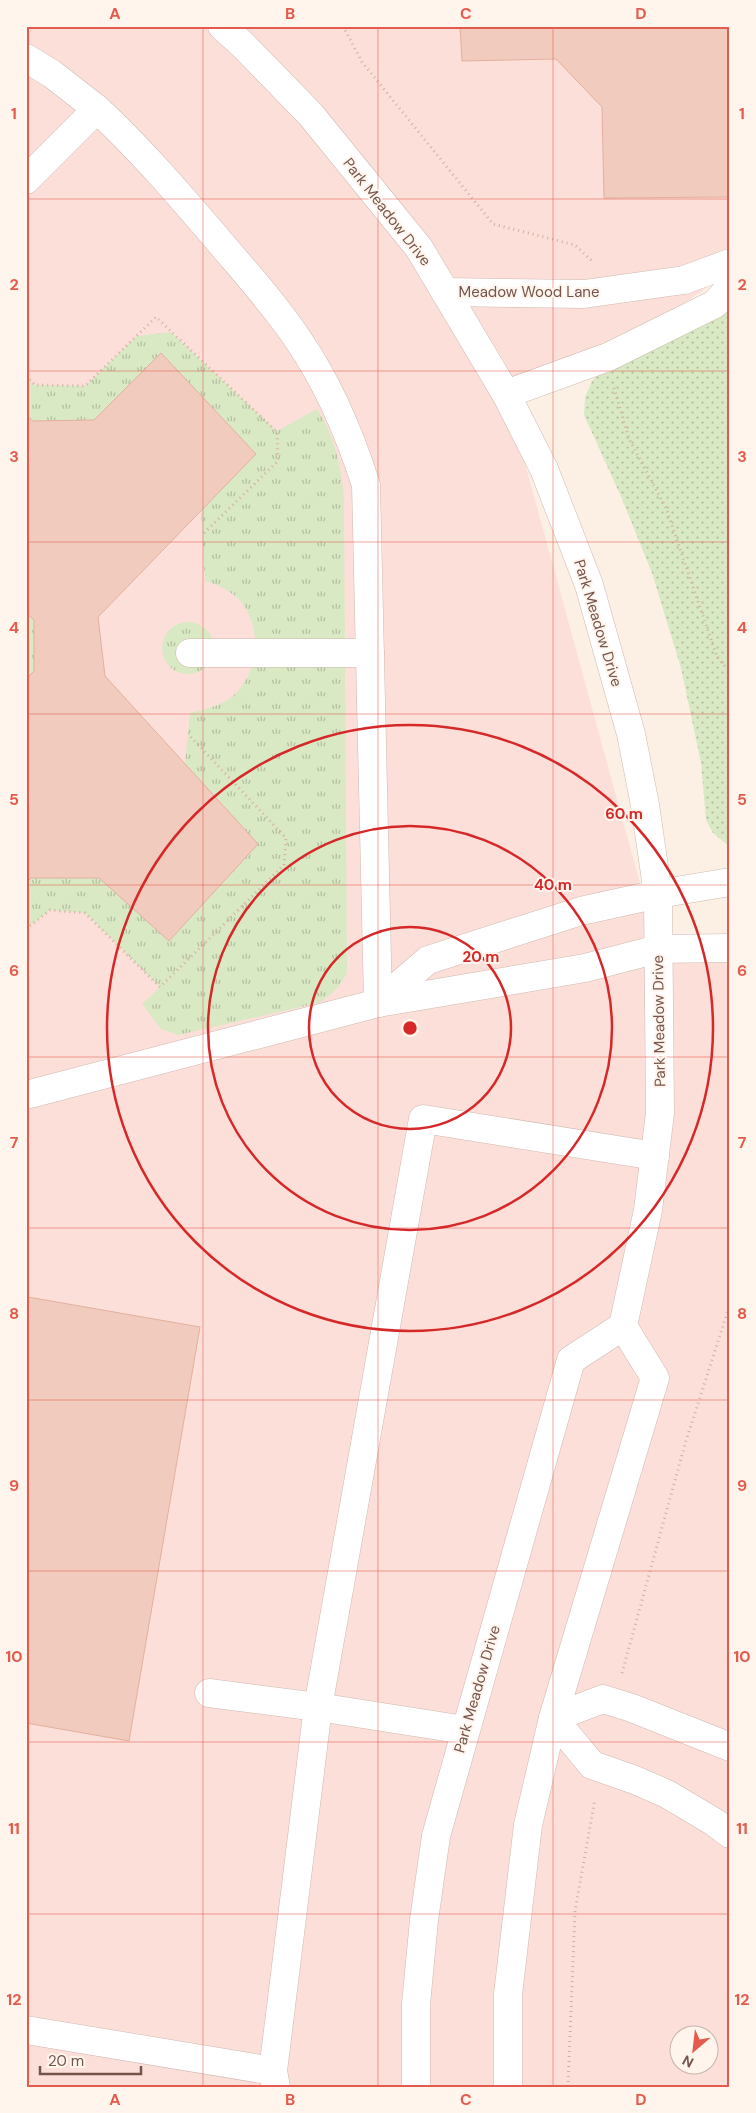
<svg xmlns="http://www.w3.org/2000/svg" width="756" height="2113" font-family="'DM Sans',sans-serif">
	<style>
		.commercial { fill: #fcdfd9; fill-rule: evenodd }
		.grass { fill: url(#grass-tufts) }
		.park { fill: url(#park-dots) }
		.building { fill: #f1cbbd; stroke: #e3b09e }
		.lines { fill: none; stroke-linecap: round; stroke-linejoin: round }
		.minor-casing { stroke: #cfb9af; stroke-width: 29 }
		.path { stroke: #d6aea1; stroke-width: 3; stroke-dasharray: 1 4; stroke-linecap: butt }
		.minor { stroke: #fff; stroke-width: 28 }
		.grid { fill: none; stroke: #e45b4d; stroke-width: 1; stroke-opacity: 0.55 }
		.ring { fill: none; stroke: #d62828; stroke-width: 2.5 }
		.labels { text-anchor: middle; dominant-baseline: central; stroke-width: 4; stroke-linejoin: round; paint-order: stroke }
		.street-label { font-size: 15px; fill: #75544b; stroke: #fff5ec }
		.centre { fill: #d62828; stroke: #fff5ec; stroke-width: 2.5 }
		.ring-label { font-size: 15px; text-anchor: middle; font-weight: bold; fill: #d62828; stroke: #fff5ec; stroke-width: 4; stroke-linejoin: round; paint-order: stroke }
		.neatline { fill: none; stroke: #e45b4d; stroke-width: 2 }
		.grid-label { font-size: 16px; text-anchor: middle; font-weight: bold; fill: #e45b4d }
	</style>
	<defs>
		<pattern id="grass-tufts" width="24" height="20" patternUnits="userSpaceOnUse" patternTransform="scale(1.25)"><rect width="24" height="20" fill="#d8e9c4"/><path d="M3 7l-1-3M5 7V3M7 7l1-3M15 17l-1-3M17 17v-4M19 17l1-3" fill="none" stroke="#b4bfa1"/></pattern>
		<pattern id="park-dots" width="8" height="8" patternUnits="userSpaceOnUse" patternTransform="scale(1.25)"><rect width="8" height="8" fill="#d8e9c4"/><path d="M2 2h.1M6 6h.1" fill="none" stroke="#b4bfa1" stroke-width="1.8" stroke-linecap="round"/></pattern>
	</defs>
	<rect width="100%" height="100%" fill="#fcf0e5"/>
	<path class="commercial" d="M26,26H730V271L608,357L506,394L658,949L730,940V2087H26ZM678,2036H708V2066H678Z"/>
	<g class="grass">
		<path d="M171,332L277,431L317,409C335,437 342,468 344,500L347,973C340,987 332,995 318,1003L178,1035L161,1029L142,1004L160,987L85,913L50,910L26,929V883L31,878H99L169,941L258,844L185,764L190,713C205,709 221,706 233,696C256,675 262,639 247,611C239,595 222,586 205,581L201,510L256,454L161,354L94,420L33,421L26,414V376L35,385L85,386L137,336Z"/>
		<path d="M26,613L34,620V671L26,679Z"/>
		<circle cx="188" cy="648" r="26"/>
	</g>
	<path class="park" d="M730,302V847L713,833L706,820L701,763L681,668L652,573L622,499L584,415L585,397L592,381L604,368Z"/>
	<g class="building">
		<path d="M460,26H730V197L604,198L602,107L556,59L462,61Z"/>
		<path d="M161,353L256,454L98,617L105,676L258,844L169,941L99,878H31L26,883V679L34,671V620L26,613V414L33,421L94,420Z"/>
		<path d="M28,1297L200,1327L129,1741L26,1723V1307Z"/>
	</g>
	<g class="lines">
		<defs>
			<g id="minor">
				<path d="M222,26L243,45L311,115L419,248L506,394L544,469L589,585L631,734L645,805L658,894L660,1113L648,1210L623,1326L655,1378L553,1718L528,1825L508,1994V2087"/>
				<path d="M26,58L52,74L97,109"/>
				<path d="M26,180L97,109C139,148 176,191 213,234C242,269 274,303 299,341C329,385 350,435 366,485L378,1003"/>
				<path d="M445,292L584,294L684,280L730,263"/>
				<path d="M506,394L608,357L715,304L730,287"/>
				<path d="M190,653H370"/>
				<path d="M378,1003L428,960L581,911L658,894L730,882"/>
				<path d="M26,1095L378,1003L585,968L658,949L730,948"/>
				<path d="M209,1693L318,1707L465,1730"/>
				<path d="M730,1747L632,1708L603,1699L553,1718L592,1765L635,1780L667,1794L714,1822L730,1834"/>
				<path d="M26,2030L273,2071L276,2087"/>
				<path d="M273,2071L318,1707L423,1119L655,1156"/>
				<path d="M416,2087V2004L424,1920L436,1836L571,1360L623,1326"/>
			</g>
		</defs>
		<use href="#minor" class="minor-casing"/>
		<g class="path">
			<path d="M343,26L362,62L493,224L575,245L592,261"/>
			<path d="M26,376L35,385L85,386L156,317L277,432L278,461L203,534"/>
			<path d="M614,388L629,439L666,508L717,657L730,672"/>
			<path d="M26,929L50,910L85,913L160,987L284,865L286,838L188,734"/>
			<path d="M622,1673L685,1444L730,1304"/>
			<path d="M568,2087L575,1911L595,1799"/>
		</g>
		<use href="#minor" class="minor"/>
	</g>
	<path class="grid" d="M203,26V2087M378,26V2087M553,26V2087M26,199H730M26,371H730M26,542H730M26,714H730M26,885H730M26,1057H730M26,1228H730M26,1400H730M26,1571H730M26,1742H730M26,1914H730"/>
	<g class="ring">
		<circle cx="410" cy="1028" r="101"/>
		<circle cx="410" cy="1028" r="202"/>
		<circle cx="410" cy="1028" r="303"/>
	</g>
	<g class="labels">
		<g class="street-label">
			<text transform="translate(387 212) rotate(52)">Park Meadow Drive</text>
			<text x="529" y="292">Meadow Wood Lane</text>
			<text transform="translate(598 623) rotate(73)">Park Meadow Drive</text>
			<text transform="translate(659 1021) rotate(-91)">Park Meadow Drive</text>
			<text transform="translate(477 1689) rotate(-74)">Park Meadow Drive</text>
		</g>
	</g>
	<circle cx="410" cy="1028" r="8" class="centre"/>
	<g class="ring-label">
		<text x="624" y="819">60 m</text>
		<text x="553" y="890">40 m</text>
		<text x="481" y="962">20 m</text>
	</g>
	<rect width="756" height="2113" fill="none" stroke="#fff5ec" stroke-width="55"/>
	<g transform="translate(694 2050) rotate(208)"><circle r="24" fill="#fff5ec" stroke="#c8b5ac"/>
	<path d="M0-4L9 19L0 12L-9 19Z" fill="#e45b4d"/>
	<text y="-8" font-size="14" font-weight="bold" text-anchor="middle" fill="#75544b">N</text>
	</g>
	<path d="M40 2066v8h101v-8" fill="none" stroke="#75544b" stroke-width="2.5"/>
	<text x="48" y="2066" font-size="15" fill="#75544b" stroke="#fff5ec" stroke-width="4" paint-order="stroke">20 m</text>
	<rect x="28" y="28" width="700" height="2058" class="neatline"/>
	<g class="grid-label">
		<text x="115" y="19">A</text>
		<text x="290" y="19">B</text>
		<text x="466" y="19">C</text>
		<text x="641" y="19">D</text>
		<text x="14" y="119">1</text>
		<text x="742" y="119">1</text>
		<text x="14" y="290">2</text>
		<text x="742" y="290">2</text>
		<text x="14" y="462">3</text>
		<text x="742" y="462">3</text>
		<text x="14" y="633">4</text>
		<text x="742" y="633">4</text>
		<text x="14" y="805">5</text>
		<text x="742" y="805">5</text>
		<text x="14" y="976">6</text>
		<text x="742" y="976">6</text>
		<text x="14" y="1148">7</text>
		<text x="742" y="1148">7</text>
		<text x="14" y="1319">8</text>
		<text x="742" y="1319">8</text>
		<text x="14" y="1491">9</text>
		<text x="742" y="1491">9</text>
		<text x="14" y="1662">10</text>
		<text x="742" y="1662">10</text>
		<text x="14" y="1834">11</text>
		<text x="742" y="1834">11</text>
		<text x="14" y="2005">12</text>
		<text x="742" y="2005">12</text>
		<text x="115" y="2105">A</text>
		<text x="290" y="2105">B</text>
		<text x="466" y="2105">C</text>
		<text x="641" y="2105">D</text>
	</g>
</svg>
